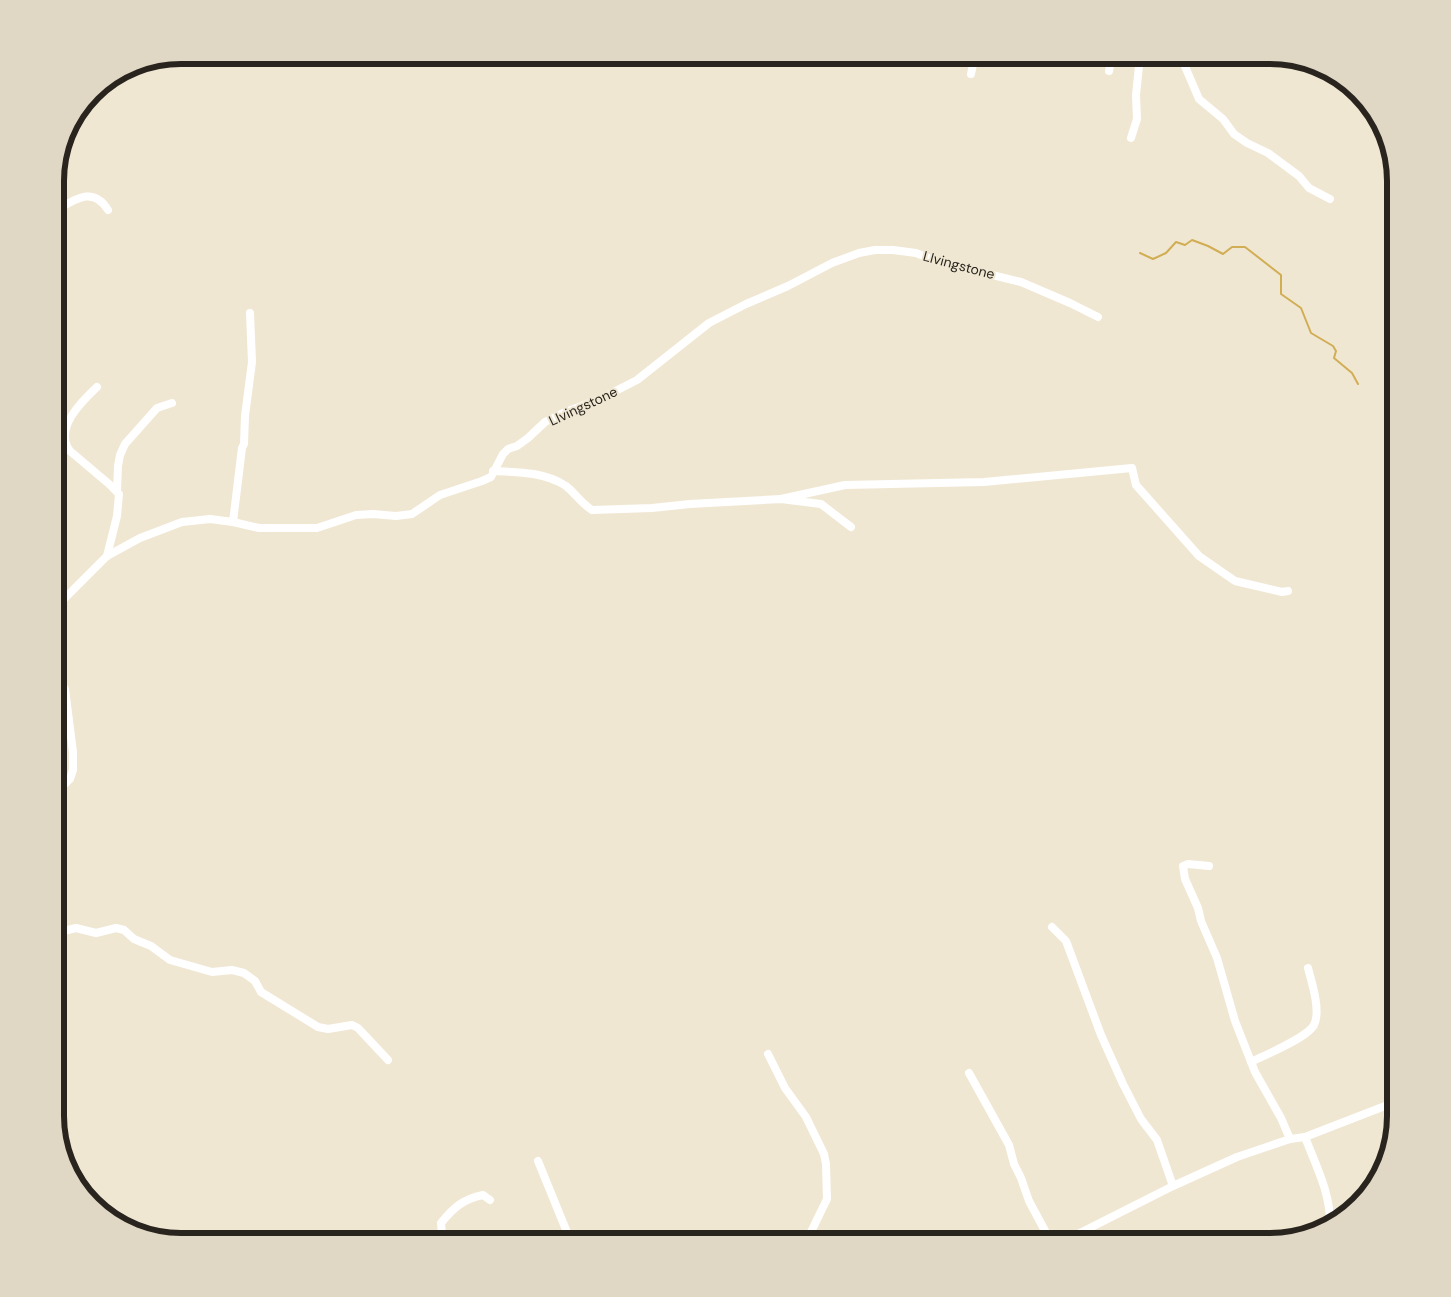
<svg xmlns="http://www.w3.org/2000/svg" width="1451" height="1297" font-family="'DM Sans',sans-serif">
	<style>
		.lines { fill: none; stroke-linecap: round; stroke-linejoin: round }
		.stream { stroke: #d1ad54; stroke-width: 2 }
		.minor { stroke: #fff; stroke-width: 8 }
		.labels { text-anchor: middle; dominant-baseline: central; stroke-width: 4; stroke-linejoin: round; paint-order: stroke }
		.street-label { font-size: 14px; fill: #29251e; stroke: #f0e7d3 }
		.rim { fill: none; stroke: #29251e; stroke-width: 6 }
	</style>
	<rect width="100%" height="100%" fill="#f0e7d3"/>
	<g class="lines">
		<path class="stream" d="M1140,253L1153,259L1166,253L1176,242L1185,245L1192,240L1208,246L1223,254L1232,247H1245L1281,275V294L1301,308L1311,333L1333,346L1336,351L1334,358L1352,373L1358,384"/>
		<g class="minor">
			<path d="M1184,55V64L1199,99L1223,119L1234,134L1247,143L1268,153L1299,176L1309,188L1330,199"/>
			<path d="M1109,71L1112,55"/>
			<path d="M971,74L975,55"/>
			<path d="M1131,138L1137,119L1136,95L1139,66L1141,55"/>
			<path d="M55,211C74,200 93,185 108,210"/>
			<path d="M97,387C82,401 53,429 70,451L109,484L119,494L117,516L107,556"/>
			<path d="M493,471C518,472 545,472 566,486C575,493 582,504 592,510L652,508L690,504L781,499L821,504L851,527"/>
			<path d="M117,491L118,466L120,455L125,444L157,408L172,403"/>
			<path d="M781,499L845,485L984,482L1132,468L1136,485L1199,556L1235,581L1282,592L1288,591"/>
			<path d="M233,522L242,448L244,444L245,416L252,362L250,313"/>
			<path d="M55,608L107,556L140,538L182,522L210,519L233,522L259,528H317L356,515L373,514L396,516L412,514L440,495L482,481L491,477L503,454L508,449L517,446L528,438L545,422L563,413L600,399L637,380L709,323L746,304L788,286L832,263L859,253L875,250H893L916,253L936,261L1021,282L1070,303L1098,317"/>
			<path d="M55,675L65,689L73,752V770L70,779L65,784"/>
			<path d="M1209,866L1188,864L1183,866L1185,879L1198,908L1201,921L1217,958L1235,1021L1255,1072L1281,1118L1290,1139"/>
			<path d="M1052,927L1066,941L1101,1035L1123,1084L1141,1119L1157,1140L1173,1186"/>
			<path d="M55,933L76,928L96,933L116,928L124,930L134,939L151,946L170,960L212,972L232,970L244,973L255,981L261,992L318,1027L328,1029L352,1025L358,1028L388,1060"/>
			<path d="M768,1054L785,1088L806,1117L824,1154L826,1164L827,1199L809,1236V1242"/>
			<path d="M1251,1062C1265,1055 1307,1038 1314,1025C1321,1011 1312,983 1308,968"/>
			<path d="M969,1073L1009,1145L1014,1164L1021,1178L1029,1201L1051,1242"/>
			<path d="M55,1119L61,1146"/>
			<path d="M1305,1137C1316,1166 1331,1194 1330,1225"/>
			<path d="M538,1161L571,1242"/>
			<path d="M753,1238L761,1242"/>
			<path d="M439,1242L442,1235L441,1223C453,1208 463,1199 483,1195L490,1200"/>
			<path d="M1062,1242L1173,1186L1237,1157L1290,1139L1305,1137L1385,1106L1396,1100"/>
		</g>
	</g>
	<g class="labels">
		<g class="street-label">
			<text transform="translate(959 265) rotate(15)">LIvingstone</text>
			<text transform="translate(583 406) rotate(-25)">LIvingstone</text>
		</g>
	</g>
	<path d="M0 0H1451V1297H0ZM181 64H1270A117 117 0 0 1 1387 181V1116A117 117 0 0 1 1270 1233H181A117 117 0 0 1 64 1116V181A117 117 0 0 1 181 64Z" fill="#e0d7c5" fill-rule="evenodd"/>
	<path class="rim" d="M181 64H1270A117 117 0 0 1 1387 181V1116A117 117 0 0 1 1270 1233H181A117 117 0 0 1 64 1116V181A117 117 0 0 1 181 64Z"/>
</svg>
